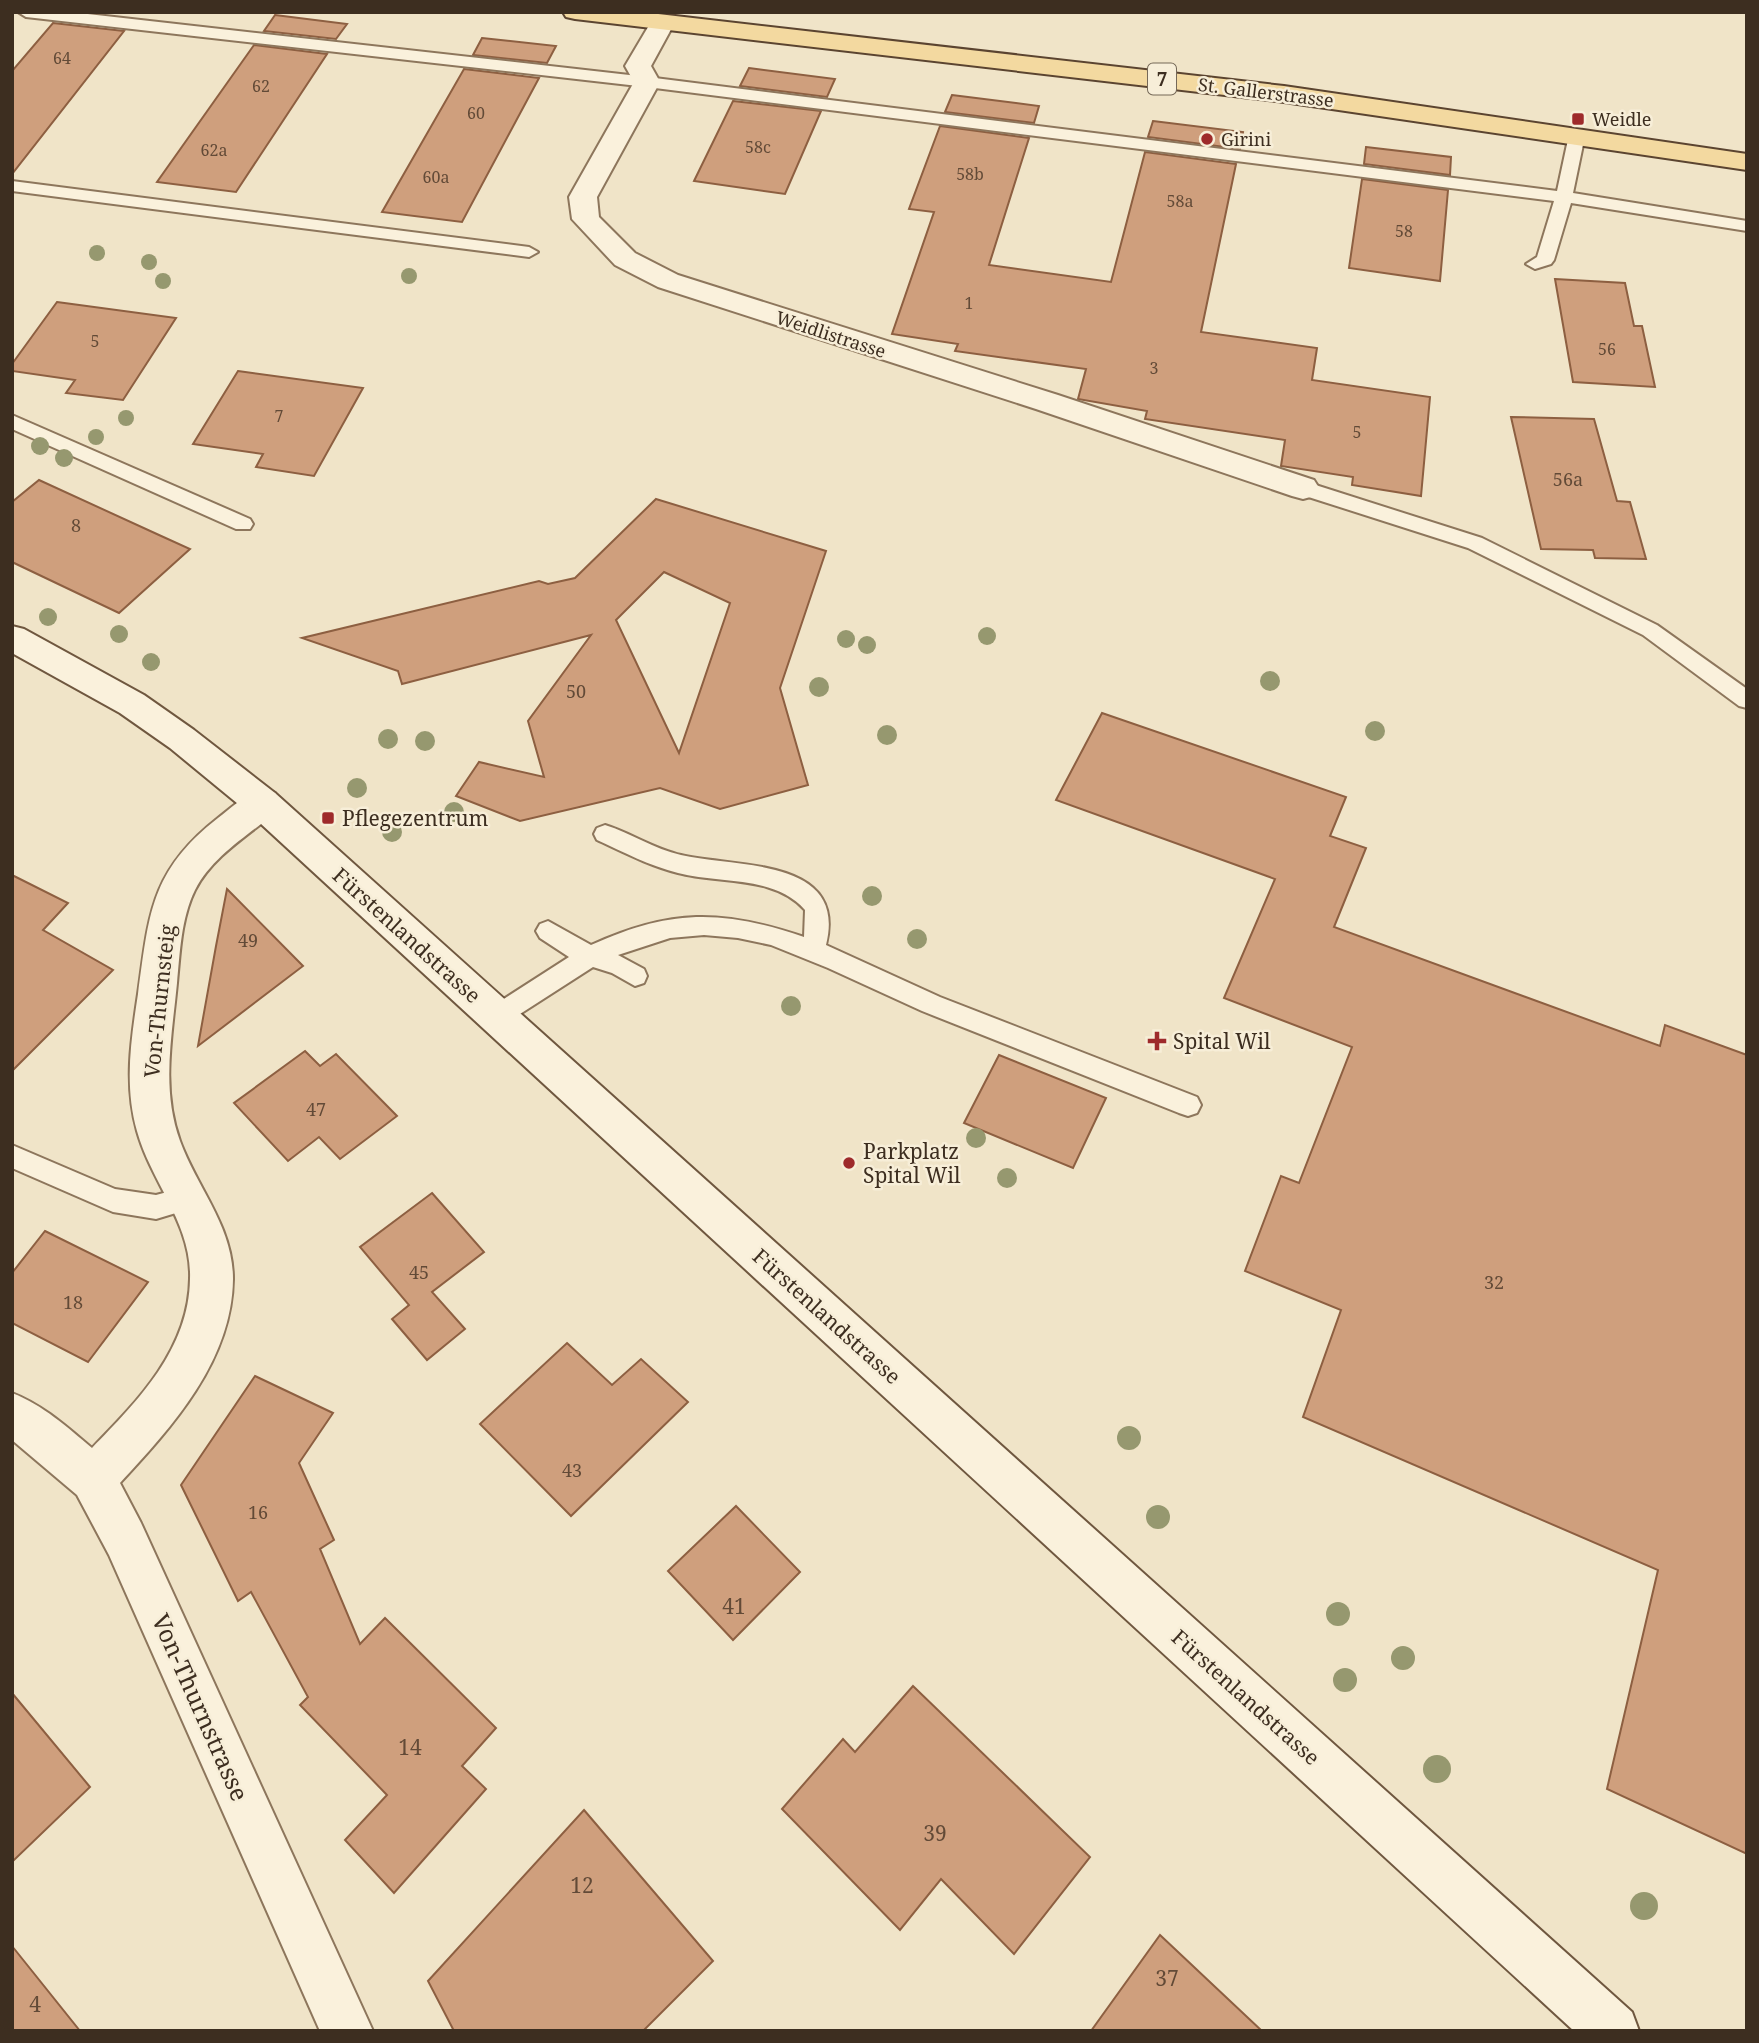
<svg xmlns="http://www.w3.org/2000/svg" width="1759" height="2043" font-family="'Noto Serif',serif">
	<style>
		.building { fill: #cf9f7d; stroke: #8d5f41; stroke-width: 2; fill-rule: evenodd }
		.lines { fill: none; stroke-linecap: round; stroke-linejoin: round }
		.lane-casing { stroke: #8d765c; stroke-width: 4 }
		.street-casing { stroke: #8d765c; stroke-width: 4 }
		.secondary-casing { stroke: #6f573f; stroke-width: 4 }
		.primary-casing { stroke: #5b4430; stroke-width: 4 }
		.lane { fill: #faf1dc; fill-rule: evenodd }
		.street { fill: #faf1dc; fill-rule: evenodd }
		.secondary { fill: #faf1dc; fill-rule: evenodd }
		.primary { fill: #f3d9a0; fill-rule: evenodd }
		.tree { fill: #96986f }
		.poi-dot { fill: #9e2a2b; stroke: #f7eed8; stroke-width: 2.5 }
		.labels { text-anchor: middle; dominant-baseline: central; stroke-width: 5; stroke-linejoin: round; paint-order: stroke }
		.far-number-label { font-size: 16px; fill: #624a37 }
		.far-street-label { font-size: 18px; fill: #3d2e20; stroke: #f7eed8 }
		.far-poi-label { font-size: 18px; fill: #3d2e20; stroke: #f7eed8; text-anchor: start }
		.number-label { font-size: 18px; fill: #624a37 }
		.shield { fill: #f7eed8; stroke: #756857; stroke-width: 2 }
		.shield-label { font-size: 19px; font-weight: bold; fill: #3d2e20 }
		.poi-label { font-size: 21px; fill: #3d2e20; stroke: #f7eed8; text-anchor: start }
		.street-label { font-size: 21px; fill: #3d2e20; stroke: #f7eed8 }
		.near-number-label { font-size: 21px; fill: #624a37 }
		.near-street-label { font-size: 24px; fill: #3d2e20; stroke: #f7eed8 }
	</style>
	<rect width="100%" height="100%" fill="#f0e4c8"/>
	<g class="building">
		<path d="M275,15L347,24L336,39L264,31Z"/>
		<path d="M53,23L124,31L12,174V71Z"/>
		<path d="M482,38L556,46L547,63L473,55Z"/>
		<path d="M254,45L327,54L236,192L157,182Z"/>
		<path d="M749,68L835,79L827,97L740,86Z"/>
		<path d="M464,69L539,78L462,222L382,212Z"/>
		<path d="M952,95L1039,106L1034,123L945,112Z"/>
		<path d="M733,101L821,111L785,194L694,181Z"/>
		<path d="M1153,121L1243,132L1240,149L1148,137Z"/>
		<path d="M940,126L1029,138L989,265L1111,282L1145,152L1236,164L1201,332L1317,348L1312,380L1430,397L1421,496L1352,485L1353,477L1281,466L1285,440L1145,419L1147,411L1078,399L1086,369L955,351L958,344L892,334L934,212L909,209Z"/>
		<path d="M1366,147L1451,157L1450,175L1364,164Z"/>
		<path d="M1362,179L1448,190L1440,281L1349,268Z"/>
		<path d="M1555,279L1625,283L1634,326H1642L1655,387L1573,382Z"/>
		<path d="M57,302L176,318L123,400L66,393L75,380L12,371V364Z"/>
		<path d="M238,371L363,388L314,476L256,467L263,454L193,444Z"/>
		<path d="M1511,417L1594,419L1617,501L1630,502L1646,559L1595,558L1593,550L1541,549Z"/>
		<path d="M39,480L159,535L190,549L119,613L12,562V502Z"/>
		<path d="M656,499L826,551L780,688L808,785L720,809L660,788L520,821L456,796L479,762L544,777L528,721L591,635L402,684L398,671L302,638L539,581L548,584L575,578ZM664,572L730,603L679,753L616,620Z"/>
		<path d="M1102,713L1346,797L1330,836L1366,848L1334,927L1660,1046L1665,1025L1747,1055V1854L1607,1789L1658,1570L1303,1417L1341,1310L1245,1271L1281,1176L1299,1183L1352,1047L1224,998L1275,879L1056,800Z"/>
		<path d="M12,875L68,903L43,930L113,970L12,1071Z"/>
		<path d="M227,889L303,966L198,1046L216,946Z"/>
		<path d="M305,1051L320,1066L336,1054L397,1116L340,1159L319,1137L288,1161L234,1103Z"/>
		<path d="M999,1055L1106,1098L1073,1168L964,1123Z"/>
		<path d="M432,1193L484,1252L432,1292L465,1329L427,1360L392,1319L409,1305L360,1247Z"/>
		<path d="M45,1231L148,1282L88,1362L12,1323V1273Z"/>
		<path d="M567,1343L612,1385L641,1359L688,1402L571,1516L480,1424Z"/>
		<path d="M255,1376L333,1413L299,1463L334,1540L320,1549L360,1644L385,1618L496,1728L462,1766L486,1789L394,1893L345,1840L387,1795L300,1705L308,1697L251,1592L238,1601L181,1485Z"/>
		<path d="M736,1506L800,1572L733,1640L668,1571Z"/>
		<path d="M913,1686L1090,1857L1014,1954L941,1879L900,1930L782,1809L843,1739L855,1752Z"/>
		<path d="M12,1693L90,1787L12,1862Z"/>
		<path d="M584,1810L713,1961L643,2031H454L428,1981Z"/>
		<path d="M1160,1935L1262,2031H1091Z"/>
		<path d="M12,1946L80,2031H12Z"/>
	</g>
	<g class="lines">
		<defs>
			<g id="lane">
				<path d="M18,12H70L647,77L1557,191L1569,135L1577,130L1585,135L1573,193L1747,221V231L1571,203L1554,260L1551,264L1535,269L1526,264L1537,257L1554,201L647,87L26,17Z"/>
				<path d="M12,181L529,247L538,252L529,257L12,191Z"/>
				<path d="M12,415L250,519L253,524L250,529H236L12,429Z"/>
				<path d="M1303,481L1482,538L1657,625L1747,689V708L1739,706L1643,635L1468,548L1296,493L1293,488L1296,483Z"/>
				<path d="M605,825C631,833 654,849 681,855C736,868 848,857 826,945L940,997L1197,1097L1201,1105L1197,1113L1188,1116L1179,1113L922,1011L828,968L771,945L738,938L704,935L670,938L618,955L644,969L647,976L644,983L635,986L612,973L593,967L506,1023L497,1026L488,1023L485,1016L488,1009L569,957L540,938L536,931L540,924L548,921L591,945C670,909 722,909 804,937L805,910C775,875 719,884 678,873C650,866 623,852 597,840L594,834L597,828Z"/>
				<path d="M12,1145L115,1189L156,1195L190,1186L199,1190L203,1198L199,1206L156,1219L113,1212L12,1168Z"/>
			</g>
			<g id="street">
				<path d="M663,15L672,17L675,22L651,66L660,82L597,197L599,217L635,253L678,275L1058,395L1314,480L1319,488L1314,496L1303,499L1292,496L1036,409L658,287L615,265L572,219L569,197L634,82L625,66L654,17Z"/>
				<path d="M262,789L275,793L280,803L275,813C247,836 212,857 195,890C181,918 180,953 177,983C172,1036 161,1089 180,1141C197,1188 233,1226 233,1279C232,1361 172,1427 120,1483L141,1523L373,2031H320L109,1555L77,1495L12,1440V1393C43,1405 67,1427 92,1448C138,1401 189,1349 190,1279C192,1224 151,1182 137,1131C124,1085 131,1040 138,994C149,915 150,871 218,818C232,807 245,795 262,789Z"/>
			</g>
			<path id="secondary" d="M12,626L24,629L144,695L194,730L275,793L1632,2012L1639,2031H1574L249,813L170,748L120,713L12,653Z"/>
			<path id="primary" d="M563,12H641L1284,86L1747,154V170L1284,102L575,19L566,17Z"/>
		</defs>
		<use href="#lane" class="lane-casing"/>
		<use href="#street" class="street-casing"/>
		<use href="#secondary" class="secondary-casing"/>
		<use href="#primary" class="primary-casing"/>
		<use href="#lane" class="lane"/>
		<use href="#street" class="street"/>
		<use href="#secondary" class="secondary"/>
		<use href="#primary" class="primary"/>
	</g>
	<g class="tree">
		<circle cx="97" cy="253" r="8"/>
		<circle cx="149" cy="262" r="8"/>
		<circle cx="409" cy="276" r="8"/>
		<circle cx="163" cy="281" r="8"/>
		<circle cx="126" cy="418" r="8"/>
		<circle cx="96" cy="437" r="8"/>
		<circle cx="40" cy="446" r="9"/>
		<circle cx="64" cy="458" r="9"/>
		<circle cx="48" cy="617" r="9"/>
		<circle cx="119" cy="634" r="9"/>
		<circle cx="987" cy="636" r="9"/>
		<circle cx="846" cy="639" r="9"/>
		<circle cx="867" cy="645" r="9"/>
		<circle cx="151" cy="662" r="9"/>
		<circle cx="1270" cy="681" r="10"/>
		<circle cx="819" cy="687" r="10"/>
		<circle cx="1375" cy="731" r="10"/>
		<circle cx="887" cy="735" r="10"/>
		<circle cx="388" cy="739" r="10"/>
		<circle cx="425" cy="741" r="10"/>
		<circle cx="357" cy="788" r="10"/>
		<circle cx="454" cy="812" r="10"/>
		<circle cx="392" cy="832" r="10"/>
		<circle cx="872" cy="896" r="10"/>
		<circle cx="917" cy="939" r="10"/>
		<circle cx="791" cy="1006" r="10"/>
		<circle cx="976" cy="1138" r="10"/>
		<circle cx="1007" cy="1178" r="10"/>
		<circle cx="1129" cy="1438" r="12"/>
		<circle cx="1158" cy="1517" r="12"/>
		<circle cx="1338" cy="1614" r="12"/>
		<circle cx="1403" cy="1658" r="12"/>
		<circle cx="1345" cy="1680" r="12"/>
		<circle cx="1437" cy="1769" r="14"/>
		<circle cx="1644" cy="1906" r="14"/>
	</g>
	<g class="poi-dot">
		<rect x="1571" y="112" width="14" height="14" rx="3.5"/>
		<circle cx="1207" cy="139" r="7"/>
		<rect x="321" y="811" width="14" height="14" rx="3.5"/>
		<path d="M1153.5 1030.5h7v7h7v7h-7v7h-7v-7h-7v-7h7z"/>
		<circle cx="849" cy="1163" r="7"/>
	</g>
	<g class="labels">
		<g class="far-number-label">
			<text x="62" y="58">64</text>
			<text x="261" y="86">62</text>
			<text x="476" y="113">60</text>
			<text x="758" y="147">58c</text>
			<text x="214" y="150">62a</text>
			<text x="970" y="174">58b</text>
			<text x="436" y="177">60a</text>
			<text x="1180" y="201">58a</text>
			<text x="1404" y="231">58</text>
			<text x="969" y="303">1</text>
			<text x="95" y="341">5</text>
			<text x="1607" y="349">56</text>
			<text x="1154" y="368">3</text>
			<text x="279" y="416">7</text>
			<text x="1357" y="432">5</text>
		</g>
		<g class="far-street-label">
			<text transform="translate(1266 92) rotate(7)">St. Gallerstrasse</text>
			<text transform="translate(831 334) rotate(18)">Weidlistrasse</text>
		</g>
		<g class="far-poi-label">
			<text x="1592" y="119">Weidle</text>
			<text x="1221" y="139">Girini</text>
		</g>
		<g class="number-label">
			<text x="1568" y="479">56a</text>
			<text x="76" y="525">8</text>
			<text x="576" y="691">50</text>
			<text x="248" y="940">49</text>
			<text x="316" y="1109">47</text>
			<text x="419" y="1272">45</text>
			<text x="1494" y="1282">32</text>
			<text x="73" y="1302">18</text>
			<text x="572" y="1470">43</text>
			<text x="258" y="1512">16</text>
		</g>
		<rect class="shield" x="1148" y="63.5" width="28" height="31" rx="5"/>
		<g class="shield-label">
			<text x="1162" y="79">7</text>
		</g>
		<g class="poi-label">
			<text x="342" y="818">Pflegezentrum</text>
			<text x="1173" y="1041">Spital Wil</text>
			<text x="863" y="1151">Parkplatz<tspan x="863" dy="24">Spital Wil</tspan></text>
		</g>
		<g class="street-label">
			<text transform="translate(407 935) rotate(42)">Fürstenlandstrasse</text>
			<text transform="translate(159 1001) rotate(-84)">Von-Thurnsteig</text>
			<text transform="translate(827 1316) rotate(42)">Fürstenlandstrasse</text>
			<text transform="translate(1246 1697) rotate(42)">Fürstenlandstrasse</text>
		</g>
		<g class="near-number-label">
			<text x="734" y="1606">41</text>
			<text x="410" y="1747">14</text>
			<text x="935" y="1833">39</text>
			<text x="582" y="1885">12</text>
			<text x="1167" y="1978">37</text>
			<text x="35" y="2004">4</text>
		</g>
		<g class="near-street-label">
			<text transform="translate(201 1707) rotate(66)">Von-Thurnstrasse</text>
		</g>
	</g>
	<rect width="1759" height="2043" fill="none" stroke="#3d2e20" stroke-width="28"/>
</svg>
